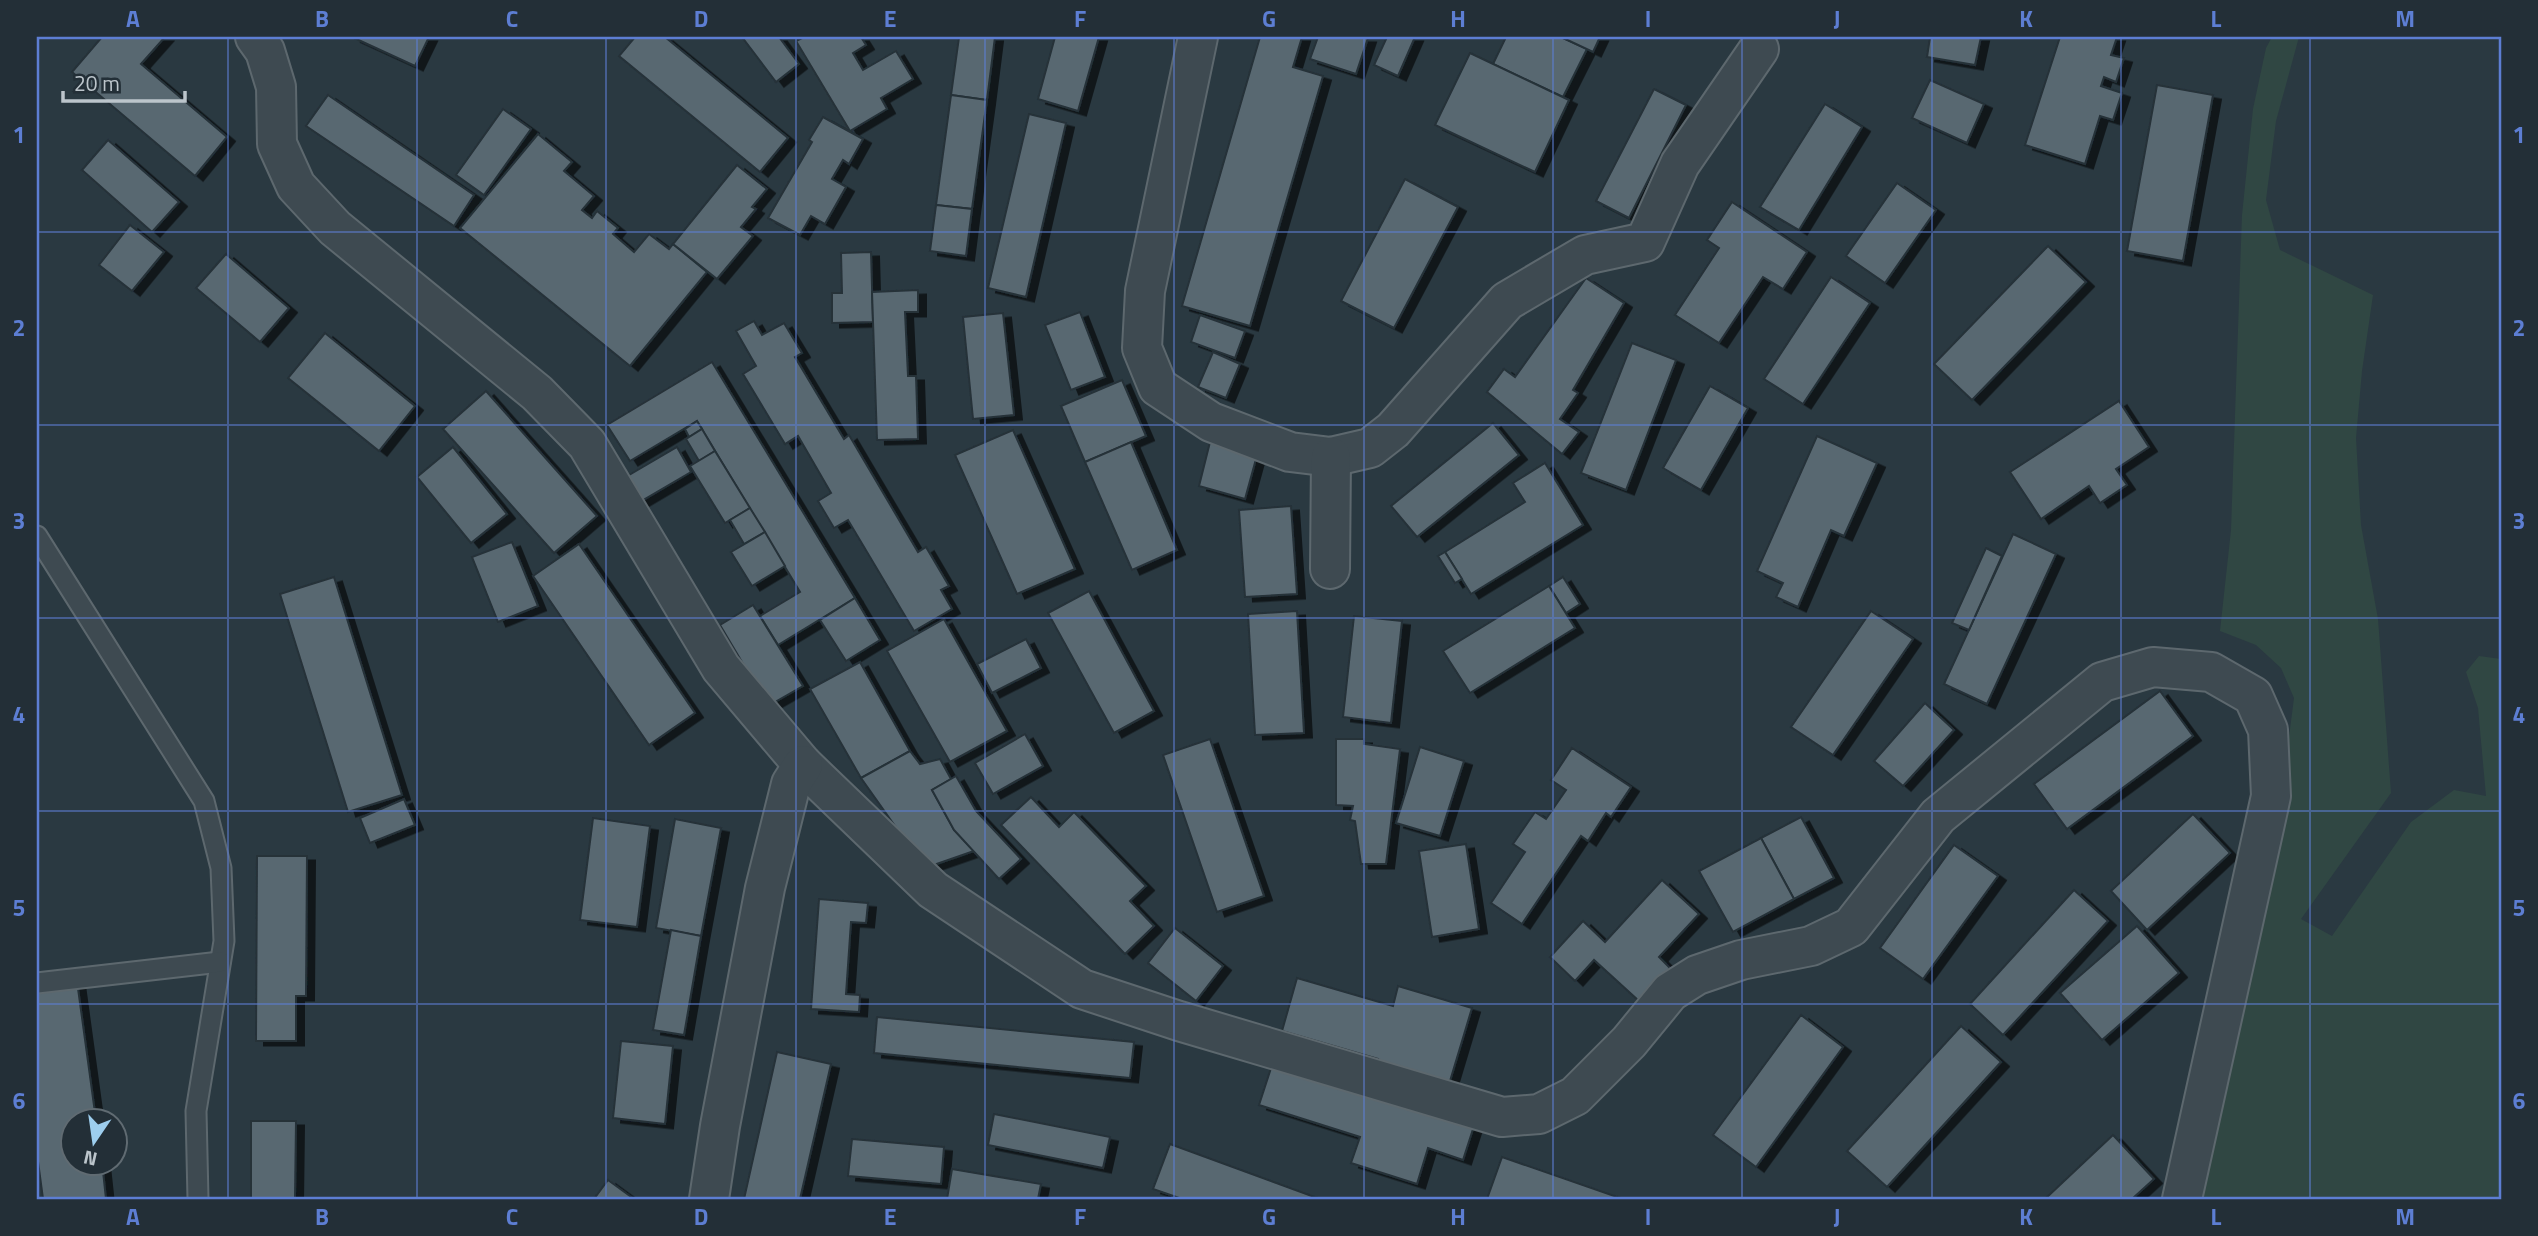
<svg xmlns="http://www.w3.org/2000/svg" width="2538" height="1236" font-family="'Titillium Web',sans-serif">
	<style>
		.green { fill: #304743 }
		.building { fill: #596871; stroke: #253139; stroke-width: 2; filter: url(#shadow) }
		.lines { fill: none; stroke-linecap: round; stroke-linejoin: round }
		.service-casing { stroke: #5d686e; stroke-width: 23 }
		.minor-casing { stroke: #5d686e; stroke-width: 42 }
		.service { stroke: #3e4a51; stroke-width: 19 }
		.minor { stroke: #3e4a51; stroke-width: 38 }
		.grid { fill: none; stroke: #5d7ed3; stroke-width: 2; stroke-opacity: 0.55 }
		.neatline { fill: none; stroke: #5d7ed3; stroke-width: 2.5 }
		.grid-label { font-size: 23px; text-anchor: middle; font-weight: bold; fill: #5d7ed3 }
	</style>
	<defs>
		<filter id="shadow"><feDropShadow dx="8" dy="4.5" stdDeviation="0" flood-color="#0009"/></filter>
	</defs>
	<rect width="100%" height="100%" fill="#2a3941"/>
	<path class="green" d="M2272,37H2299L2276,121L2266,200L2280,250L2373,295L2362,371L2356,438L2361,525L2378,619L2391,793L2301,919L2332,936L2411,822L2454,790L2486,796L2478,708L2466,672L2479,656L2501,659V1199H2199L2282,791L2294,698L2281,668L2256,645L2220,631L2231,530L2242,215L2253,109L2266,48Z"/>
	<g class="building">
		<path d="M102,37H165L141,64L227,137L195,176L72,72Z"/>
		<path d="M352,37H429L415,66Z"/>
		<path d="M635,37H665L788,138L760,172L619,56Z"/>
		<path d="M742,37H779L799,64L776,82Z"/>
		<path d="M804,37H861L866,45L853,53L863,70L896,51L913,79L881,98L887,109L850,131L796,41Z"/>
		<path d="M959,37H995L987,100L951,95Z"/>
		<path d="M1055,37H1099L1078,111L1038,99Z"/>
		<path d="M1260,37H1302L1293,67L1323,76L1250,326L1182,306Z"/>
		<path d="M1318,37L1368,38L1356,74L1310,59Z"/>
		<path d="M1387,37H1415L1398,76L1374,65Z"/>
		<path d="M1506,37H1561L1587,49L1563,97L1493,64Z"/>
		<path d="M1561,37H1600L1593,52Z"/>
		<path d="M1930,37H1981L1975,65L1927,57Z"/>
		<path d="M2060,37H2117L2111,55L2124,58L2116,82L2104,77L2101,86L2122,93L2113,120L2100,116L2085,164L2025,145Z"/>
		<path d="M1470,53L1569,100L1535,172L1435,125Z"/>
		<path d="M1930,80L1984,104L1967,143L1912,118Z"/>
		<path d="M2157,85L2213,95L2183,261L2127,251Z"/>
		<path d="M1654,89L1686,105L1629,218L1596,201Z"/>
		<path d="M328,95L474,195L454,226L306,126Z"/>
		<path d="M951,95L987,100L972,209L936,205Z"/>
		<path d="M1825,104L1862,127L1799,230L1760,207Z"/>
		<path d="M503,109L531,129L484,195L456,175Z"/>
		<path d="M1029,114L1066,123L1026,297L988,288Z"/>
		<path d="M823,117L863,139L849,164L843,160L832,179L846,187L825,224L811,216L800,235L768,218L812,142L809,140Z"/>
		<path d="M538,134L572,162L564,171L594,196L582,210L592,218L597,211L618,228L613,234L634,252L649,234L669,249L673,244L707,272L630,366L460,228Z"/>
		<path d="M108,140L179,202L152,232L82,170Z"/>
		<path d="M737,165L767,189L752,207L756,209L741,227L753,236L717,279L673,244Z"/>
		<path d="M1405,179L1458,207L1394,328L1341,301Z"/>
		<path d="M1897,183L1936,210L1885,283L1846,256Z"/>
		<path d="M1732,202L1807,252L1783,289L1763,277L1719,343L1675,315L1719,248L1707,240Z"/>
		<path d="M936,205L972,209L966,256L930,251Z"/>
		<path d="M130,225L164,252L132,291L99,265Z"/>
		<path d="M2048,246L2086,282L1972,400L1934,364Z"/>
		<path d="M871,252L873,322L832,323V293H842L841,253Z"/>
		<path d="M226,254L289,308L260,342L196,288Z"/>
		<path d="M1831,277L1870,303L1803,404L1764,379Z"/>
		<path d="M1586,278L1624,303L1573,390L1578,393L1560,419L1579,432L1562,454L1487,392L1504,369L1515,377Z"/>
		<path d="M918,290V312H905L908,376H916L918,439L877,440L872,292Z"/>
		<path d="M1080,312L1105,377L1071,390L1045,325Z"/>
		<path d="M1003,313L1014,415L973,419L963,317Z"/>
		<path d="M1200,315L1245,331L1235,358L1191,342Z"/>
		<path d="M754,321L762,335L784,323L802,353L795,357L844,439L849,435L918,552L926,547L949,586L941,590L952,609L914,631L848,520L834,528L818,501L831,493L798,436L785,444L743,374L756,366L736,331Z"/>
		<path d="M325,333L415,406L379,451L288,378Z"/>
		<path d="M1632,343L1676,360L1626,490L1581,473Z"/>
		<path d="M1213,352L1240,364L1226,398L1198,387Z"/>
		<path d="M712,362L855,598L778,645L760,616L800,592L697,421L630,461L607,425Z"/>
		<path d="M1122,380L1146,436L1085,462L1061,406Z"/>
		<path d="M1710,386L1748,408L1701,490L1663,468Z"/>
		<path d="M486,391L597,516L554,553L443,429Z"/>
		<path d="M2119,401L2149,447L2116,469L2127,485L2100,503L2089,486L2041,519L2010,472Z"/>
		<path d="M697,421L702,429L689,437L685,429Z"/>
		<path d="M1493,423L1519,455L1417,537L1391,506Z"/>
		<path d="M702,429L715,451L699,461L686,439Z"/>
		<path d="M1013,430L1075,569L1017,594L955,455Z"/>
		<path d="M1212,434L1256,459L1245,499L1199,486Z"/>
		<path d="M1817,436L1877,463L1844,536L1831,530L1798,607L1776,597L1783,583L1757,571Z"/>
		<path d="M1131,442L1177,550L1132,570L1085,462Z"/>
		<path d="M453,447L507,514L471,543L417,477Z"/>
		<path d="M677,447L691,472L638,503L624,478Z"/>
		<path d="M715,451L750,508L725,523L690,466Z"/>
		<path d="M1545,463L1583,525L1471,594L1445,552L1525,502L1513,483Z"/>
		<path d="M1291,506L1297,594L1245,597L1239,510Z"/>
		<path d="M750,508L765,532L744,544L730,520Z"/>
		<path d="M765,532L785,566L752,586L731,552Z"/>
		<path d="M2013,534L2056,554L1987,704L1944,684Z"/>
		<path d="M512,542L538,606L498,622L472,557Z"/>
		<path d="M579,544L695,713L649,745L533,576Z"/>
		<path d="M1986,548L2002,556L1969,630L1952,623Z"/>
		<path d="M1445,552L1462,579L1455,583L1438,556Z"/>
		<path d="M334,577L402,795L348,812L280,594Z"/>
		<path d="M1563,577L1580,604L1566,613L1549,586Z"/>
		<path d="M1549,586L1575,628L1470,693L1443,651Z"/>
		<path d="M1089,591L1154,711L1114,733L1048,613Z"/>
		<path d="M855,598L880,640L846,661L820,620Z"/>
		<path d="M753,605L803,686L768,706L720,625Z"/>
		<path d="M1297,611L1304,733L1255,735L1248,614Z"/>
		<path d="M1871,611L1913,639L1833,755L1791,727Z"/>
		<path d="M1354,616L1402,621L1391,723L1343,717Z"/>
		<path d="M944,619L1007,731L950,762L887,651Z"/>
		<path d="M1026,639L1041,668L992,693L977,664Z"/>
		<path d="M860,662L910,751L861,778L810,689Z"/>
		<path d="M2160,691L2193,736L2067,829L2034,784Z"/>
		<path d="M1925,703L1954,730L1903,786L1874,761Z"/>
		<path d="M1025,734L1043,766L993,794L975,763Z"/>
		<path d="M1210,739L1264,896L1217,912L1163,755Z"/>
		<path d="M1336,739H1364V744L1400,749L1386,864H1361L1355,821L1350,820L1353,806L1336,805Z"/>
		<path d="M1420,747L1464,761L1440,836L1396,823Z"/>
		<path d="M1572,748L1631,787L1611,817L1606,813L1588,841L1581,836L1522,924L1491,903L1525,852L1513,844L1535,812L1546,819L1566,790L1551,780Z"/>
		<path d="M910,751L920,764L940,759L951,779L932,790L954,830L974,851L928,867L895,826L861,778Z"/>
		<path d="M956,776L976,811L1021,859L999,879L954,830L932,790Z"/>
		<path d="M1031,797L1059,827L1074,812L1146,886L1130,901L1154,926L1125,954L1001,825Z"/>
		<path d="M404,799L415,825L370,843L360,818Z"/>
		<path d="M2193,814L2230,853L2147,930L2111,891Z"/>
		<path d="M1801,817L1834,878L1794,899L1761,838Z"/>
		<path d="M593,818L650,826L637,927L580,920Z"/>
		<path d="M675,819L721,828L701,936L656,928Z"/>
		<path d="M1761,838L1794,899L1733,932L1699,871Z"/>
		<path d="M1466,844L1479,929L1432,937L1419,851Z"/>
		<path d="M1954,845L1998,876L1923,979L1880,948Z"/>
		<path d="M257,856H307L306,996H296V1041H256Z"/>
		<path d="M1662,880L1699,914L1659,957L1670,968L1639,1001L1594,960L1575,981L1550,957L1583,921L1605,942Z"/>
		<path d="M2074,890L2108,921L2003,1035L1970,1004Z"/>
		<path d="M819,899L868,903L866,923L851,922L846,994L860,995L859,1012L811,1009Z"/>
		<path d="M2137,926L2179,973L2102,1040L2060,993Z"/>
		<path d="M1175,928L1223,966L1196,1001L1148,963Z"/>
		<path d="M671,930L701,936L684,1035L653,1030Z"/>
		<path d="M1297,978L1393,1006L1398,986L1472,1008L1447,1091L1375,1070L1378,1059L1282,1031Z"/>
		<path d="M77,981L96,1120H74V1162H102L106,1199H43L37,1154V986Z"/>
		<path d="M1801,1015L1843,1047L1756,1167L1713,1135Z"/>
		<path d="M877,1017L1134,1042L1130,1078L874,1053Z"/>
		<path d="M1961,1026L2001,1062L1887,1187L1847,1151Z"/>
		<path d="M621,1041L673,1046L665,1124L613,1118Z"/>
		<path d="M777,1052L831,1064L800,1199H744Z"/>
		<path d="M1273,1062L1474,1126L1463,1160L1428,1148L1417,1184L1351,1163L1360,1137L1259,1105Z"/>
		<path d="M994,1114L1110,1137L1103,1168L988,1145Z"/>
		<path d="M251,1121H296L295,1199H251Z"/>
		<path d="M2113,1135L2154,1179L2132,1199H2045Z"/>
		<path d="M852,1139L944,1147L941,1184L848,1176Z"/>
		<path d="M1170,1144L1320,1199H1182L1153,1189Z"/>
		<path d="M1502,1157L1623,1199H1487Z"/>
		<path d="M952,1169L1041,1184L1038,1199H947Z"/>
		<path d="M608,1180L634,1199H594Z"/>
	</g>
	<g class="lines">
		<defs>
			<g id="service">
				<path d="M37,536L204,801L221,868L224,941L196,1111L198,1199"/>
				<path d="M37,983L220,962"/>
			</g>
			<g id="minor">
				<path d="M255,37L265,51L276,87L277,144L296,186L335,228L537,393L587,444L721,668L803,765L933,890L1082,989L1179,1021L1502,1117L1539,1114L1575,1096L1629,1042L1670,992L1697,975L1741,960L1811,946L1851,927L1938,816L2102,682L2153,667L2211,672L2253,696L2268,730L2271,796L2182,1199"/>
				<path d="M1198,37L1145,291L1142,348L1158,387L1211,422L1290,452L1331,457L1370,448L1393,430L1507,301L1585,255L1645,242L1680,164L1759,49"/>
				<path d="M1330,569L1331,457"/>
				<path d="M709,1199L720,1126L765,888L791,784L803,765"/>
			</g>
		</defs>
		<use href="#service" class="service-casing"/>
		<use href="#minor" class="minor-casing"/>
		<use href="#service" class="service"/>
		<use href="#minor" class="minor"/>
	</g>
	<path class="grid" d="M228,37V1199M417,37V1199M606,37V1199M796,37V1199M985,37V1199M1174,37V1199M1364,37V1199M1553,37V1199M1742,37V1199M1932,37V1199M2121,37V1199M2310,37V1199M37,232H2501M37,425H2501M37,618H2501M37,811H2501M37,1004H2501"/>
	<rect width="2538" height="1236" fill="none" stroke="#232f37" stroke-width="77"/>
	<g transform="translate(94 1142) rotate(193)"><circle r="33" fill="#232f37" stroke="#606b72" stroke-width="2"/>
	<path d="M0-5L12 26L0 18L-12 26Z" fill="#9dceee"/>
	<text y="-10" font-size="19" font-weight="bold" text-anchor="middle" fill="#bcc5cb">N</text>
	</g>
	<path d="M63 91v10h122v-10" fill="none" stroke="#bcc5cb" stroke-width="3.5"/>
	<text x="74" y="91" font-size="21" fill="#bcc5cb" stroke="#232f37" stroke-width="5" paint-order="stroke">20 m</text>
	<rect x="38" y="38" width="2462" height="1160" class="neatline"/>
	<g class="grid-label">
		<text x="133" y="27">A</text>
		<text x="322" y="27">B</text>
		<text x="512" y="27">C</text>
		<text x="701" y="27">D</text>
		<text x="890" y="27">E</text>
		<text x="1080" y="27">F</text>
		<text x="1269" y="27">G</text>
		<text x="1458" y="27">H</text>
		<text x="1648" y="27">I</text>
		<text x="1837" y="27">J</text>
		<text x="2026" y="27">K</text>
		<text x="2216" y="27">L</text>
		<text x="2405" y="27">M</text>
		<text x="19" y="143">1</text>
		<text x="2519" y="143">1</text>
		<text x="19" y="336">2</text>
		<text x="2519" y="336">2</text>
		<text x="19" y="529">3</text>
		<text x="2519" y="529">3</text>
		<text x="19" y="723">4</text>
		<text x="2519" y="723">4</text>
		<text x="19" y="916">5</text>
		<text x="2519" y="916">5</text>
		<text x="19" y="1109">6</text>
		<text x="2519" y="1109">6</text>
		<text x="133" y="1225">A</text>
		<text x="322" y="1225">B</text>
		<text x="512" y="1225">C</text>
		<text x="701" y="1225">D</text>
		<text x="890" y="1225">E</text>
		<text x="1080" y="1225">F</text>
		<text x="1269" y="1225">G</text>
		<text x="1458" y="1225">H</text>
		<text x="1648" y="1225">I</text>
		<text x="1837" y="1225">J</text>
		<text x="2026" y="1225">K</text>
		<text x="2216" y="1225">L</text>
		<text x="2405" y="1225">M</text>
	</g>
</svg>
